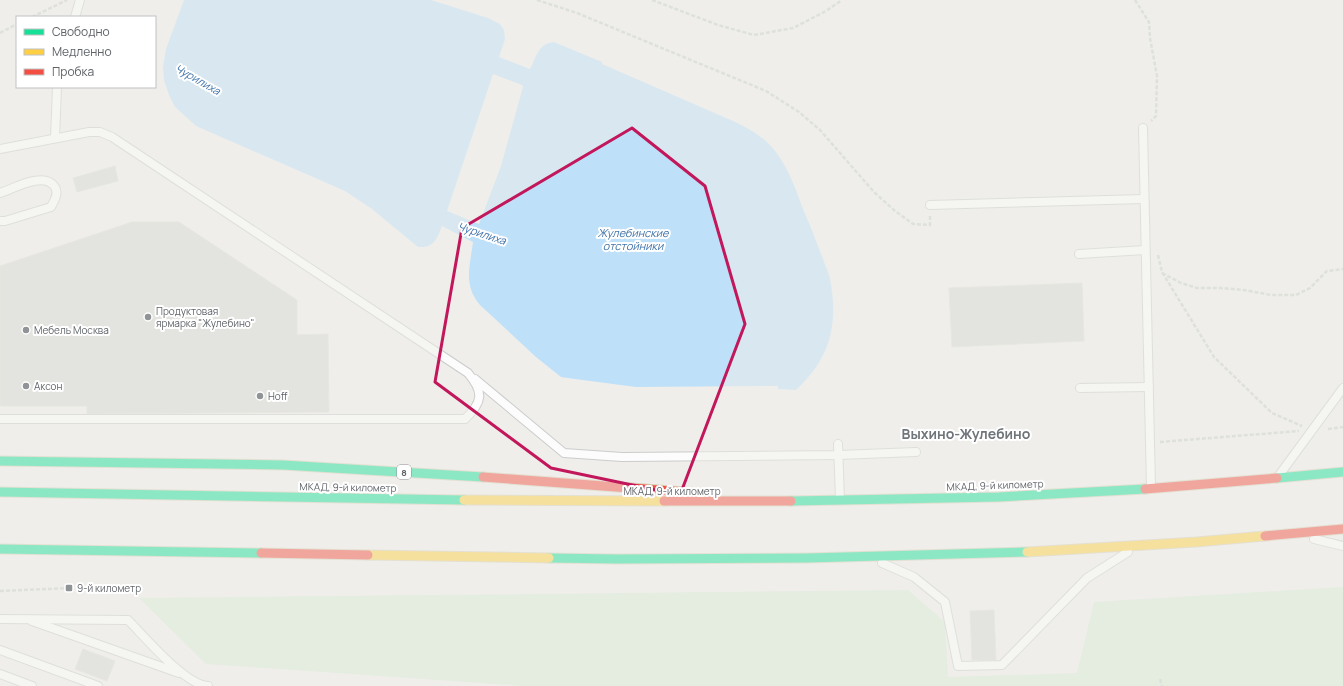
<svg xmlns="http://www.w3.org/2000/svg" width="1343" height="686" font-family="Manrope,sans-serif">
	<style>
		.green { fill: #d8ebd6 }
		.water { fill: #bfe0f9; fill-rule: evenodd }
		.building { fill: #d6d5d3; stroke: #deddd9 }
		.lines { fill: none; stroke-linecap: round; stroke-linejoin: round }
		.lane-casing { stroke: #cbcccc; stroke-width: 10 }
		.fast-casing { stroke: #d7ceb8; stroke-width: 11 }
		.slow-casing { stroke: #d7ceb8; stroke-width: 11 }
		.jam-casing { stroke: #d7ceb8; stroke-width: 11 }
		.path { stroke: #cacfcc; stroke-width: 2.5; stroke-dasharray: 4 2; stroke-linecap: butt }
		.lane { stroke: #fdfcfc; stroke-width: 8 }
		.fast { stroke: #16e098; stroke-width: 9 }
		.slow { stroke: #ffcf43; stroke-width: 9 }
		.jam { stroke: #f24e42; stroke-width: 9 }
		.marked { fill: none; stroke: #c2185b; stroke-width: 3; stroke-linejoin: round }
		.poi-dot { fill: #919496; stroke: #fff; stroke-width: 1.5 }
		.labels { text-anchor: middle; dominant-baseline: central; stroke-width: 4; stroke-linejoin: round; paint-order: stroke }
		.shield { fill: #fff; stroke: #8f9295; stroke-width: 1 }
		.shield-label { font-size: 9px; font-weight: bold; fill: #5f6368 }
		.poi-label { font-size: 10px; fill: #5f6368; stroke: #fff; text-anchor: start }
		.street-label { font-size: 10px; fill: #5f6368; stroke: #fff }
		.water-label { font-size: 11px; font-style: italic; fill: #4174aa; stroke: #fff }
		.district-label { font-size: 14px; font-weight: bold; fill: #70757a; stroke: #fff }
	</style>
	<rect width="100%" height="100%" fill="#efeeea"/>
	<path class="green" d="M1343,587V686H524L206,664L139,598L908,590L945,622L948,677L1077,673L1094,602Z"/>
	<path class="water" d="M184,0H431L488,18L500,24L504,30L505,39L499,57L530,69C537,56 538,44 554,42L602,62V64L733,121C746,127 759,134 769,144C787,162 796,190 805,214C812,229 817,244 823,259C825,266 829,272 830,279C839,324 830,359 796,390L778,389V386L636,387L575,379L561,377L536,357L480,305C463,285 470,266 473,242L442,226C437,239 434,248 418,247L372,209L345,191L196,126L175,107L169,95L164,80L163,67L166,49ZM493,74L522,85L523,87L501,166L479,224L447,211Z"/>
	<g class="building">
		<path d="M115,166L118,181L77,192L73,178Z"/>
		<path d="M132,222H179L297,300V335L328,334L329,412L87,414V406H0V266Z"/>
		<path d="M1082,283L1084,341L952,347L949,288Z"/>
		<path d="M994,610L996,660H972L970,611Z"/>
		<path d="M83,649L115,661L107,681L75,669Z"/>
	</g>
	<g class="lines">
		<defs>
			<g id="lane">
				<path d="M75,17L80,0"/>
				<path d="M1143,128L1151,487"/>
				<path d="M55,138L57,87"/>
				<path d="M0,149L89,132H100L112,137L468,373C484,392 483,402 465,419H0"/>
				<path d="M0,193C15,188 44,171 55,187C59,194 54,201 51,207L5,221H0"/>
				<path d="M930,205L1144,199"/>
				<path d="M1079,254L1145,250"/>
				<path d="M475,379L564,453L622,457L838,455L916,452"/>
				<path d="M1080,388L1149,387"/>
				<path d="M838,444L840,500"/>
				<path d="M1280,474L1343,388"/>
				<path d="M1314,539L1343,546"/>
				<path d="M882,563L914,577L945,602L958,666L1002,665L1087,578L1128,552"/>
				<path d="M0,619L128,620C145,637 185,685 208,686"/>
				<path d="M32,621L179,673"/>
				<path d="M0,650L98,686"/>
				<path d="M0,674L32,686"/>
			</g>
			<g id="fast">
				<path d="M0,461L283,465L483,477"/>
				<path d="M1277,478L1343,472"/>
				<path d="M0,492L464,500"/>
				<path d="M791,501L999,497L1145,489"/>
				<path d="M0,549L261,553"/>
				<path d="M549,558L617,559L807,558L1027,552"/>
			</g>
			<g id="slow">
				<path d="M464,500L664,501"/>
				<path d="M1027,552L1196,542L1265,536"/>
				<path d="M368,555L549,558"/>
			</g>
			<g id="jam">
				<path d="M483,477L697,493"/>
				<path d="M1145,489L1277,478"/>
				<path d="M664,501H791"/>
				<path d="M1265,536L1343,529"/>
				<path d="M261,553L368,555"/>
			</g>
		</defs>
		<use href="#lane" class="lane-casing"/>
		<use href="#fast" class="fast-casing"/>
		<use href="#slow" class="slow-casing"/>
		<use href="#jam" class="jam-casing"/>
		<g class="path">
			<path d="M537,0L577,13L766,91L799,112L820,130L874,192L895,211L913,224L930,225V215"/>
			<path d="M652,0L718,25L754,35L793,28L826,11L842,0"/>
			<path d="M1135,0L1149,22L1150,38L1157,76L1156,116L1151,121"/>
			<path d="M32,17L67,0"/>
			<path d="M0,33L17,24"/>
			<path d="M1158,255L1162,272L1214,357L1272,413L1302,426"/>
			<path d="M1162,273L1181,283L1197,288H1221L1244,290L1271,295H1296L1310,288L1327,271L1343,269"/>
			<path d="M1328,429L1343,427"/>
			<path d="M1160,442L1299,431"/>
			<path d="M0,591L69,588"/>
			<path d="M1160,679L1162,686"/>
		</g>
		<use href="#lane" class="lane"/>
		<use href="#fast" class="fast"/>
		<use href="#slow" class="slow"/>
		<use href="#jam" class="jam"/>
	</g>
	<path d="M0 0H1343V686H0ZM632,128L705,186L745,324L680,495L551,468L435,382L462,228Z" fill="#efeeea" fill-opacity=".55" fill-rule="evenodd"/>
	<path class="marked" d="M632,128L705,186L745,324L680,495L551,468L435,382L462,228Z"/>
	<g class="poi-dot">
		<circle cx="148" cy="317" r="4"/>
		<circle cx="26" cy="330" r="4"/>
		<circle cx="26" cy="386" r="4"/>
		<circle cx="260" cy="396" r="4"/>
		<rect x="65" y="584" width="8" height="8" rx="2"/>
	</g>
	<g class="labels">
		<rect class="shield" x="397" y="465" width="14" height="14" rx="3"/>
		<g class="shield-label">
			<text x="404" y="472">8</text>
		</g>
		<g class="poi-label">
			<text x="156" y="311">Продуктовая<tspan x="156" dy="12">ярмарка "Жулебино"</tspan></text>
			<text x="34" y="330">Мебель Москва</text>
			<text x="34" y="386">Аксон</text>
			<text x="268" y="396">Hoff</text>
			<text x="77" y="588">9-й километр</text>
		</g>
		<g class="street-label">
			<text transform="translate(995 485) rotate(-2)">МКАД, 9-й километр</text>
			<text transform="translate(348 487) rotate(1)">МКАД, 9-й километр</text>
			<text x="672" y="491">МКАД, 9-й километр</text>
		</g>
		<g class="water-label">
			<text transform="translate(198 79) rotate(30)">Чурилиха</text>
			<text x="633" y="232">Жулебинские<tspan x="633" dy="13">отстойники</tspan></text>
			<text transform="translate(482 233) rotate(18)">Чурилиха</text>
		</g>
		<g class="district-label">
			<text x="966" y="433">Выхино-Жулебино</text>
		</g>
	</g>
	<rect x="16" y="16" width="140" height="72" fill="#ffffff" stroke="#bfc1c3"/>
	<rect x="24" y="29" width="20" height="6" fill="#16e098" stroke="#bfc1c3"/>
	<text x="52" y="36" font-size="12" fill="#5f6368">Свободно</text>
	<rect x="24" y="49" width="20" height="6" fill="#ffcf43" stroke="#bfc1c3"/>
	<text x="52" y="56" font-size="12" fill="#5f6368">Медленно</text>
	<rect x="24" y="69" width="20" height="6" fill="#f24e42" stroke="#bfc1c3"/>
	<text x="52" y="76" font-size="12" fill="#5f6368">Пробка</text>
</svg>
